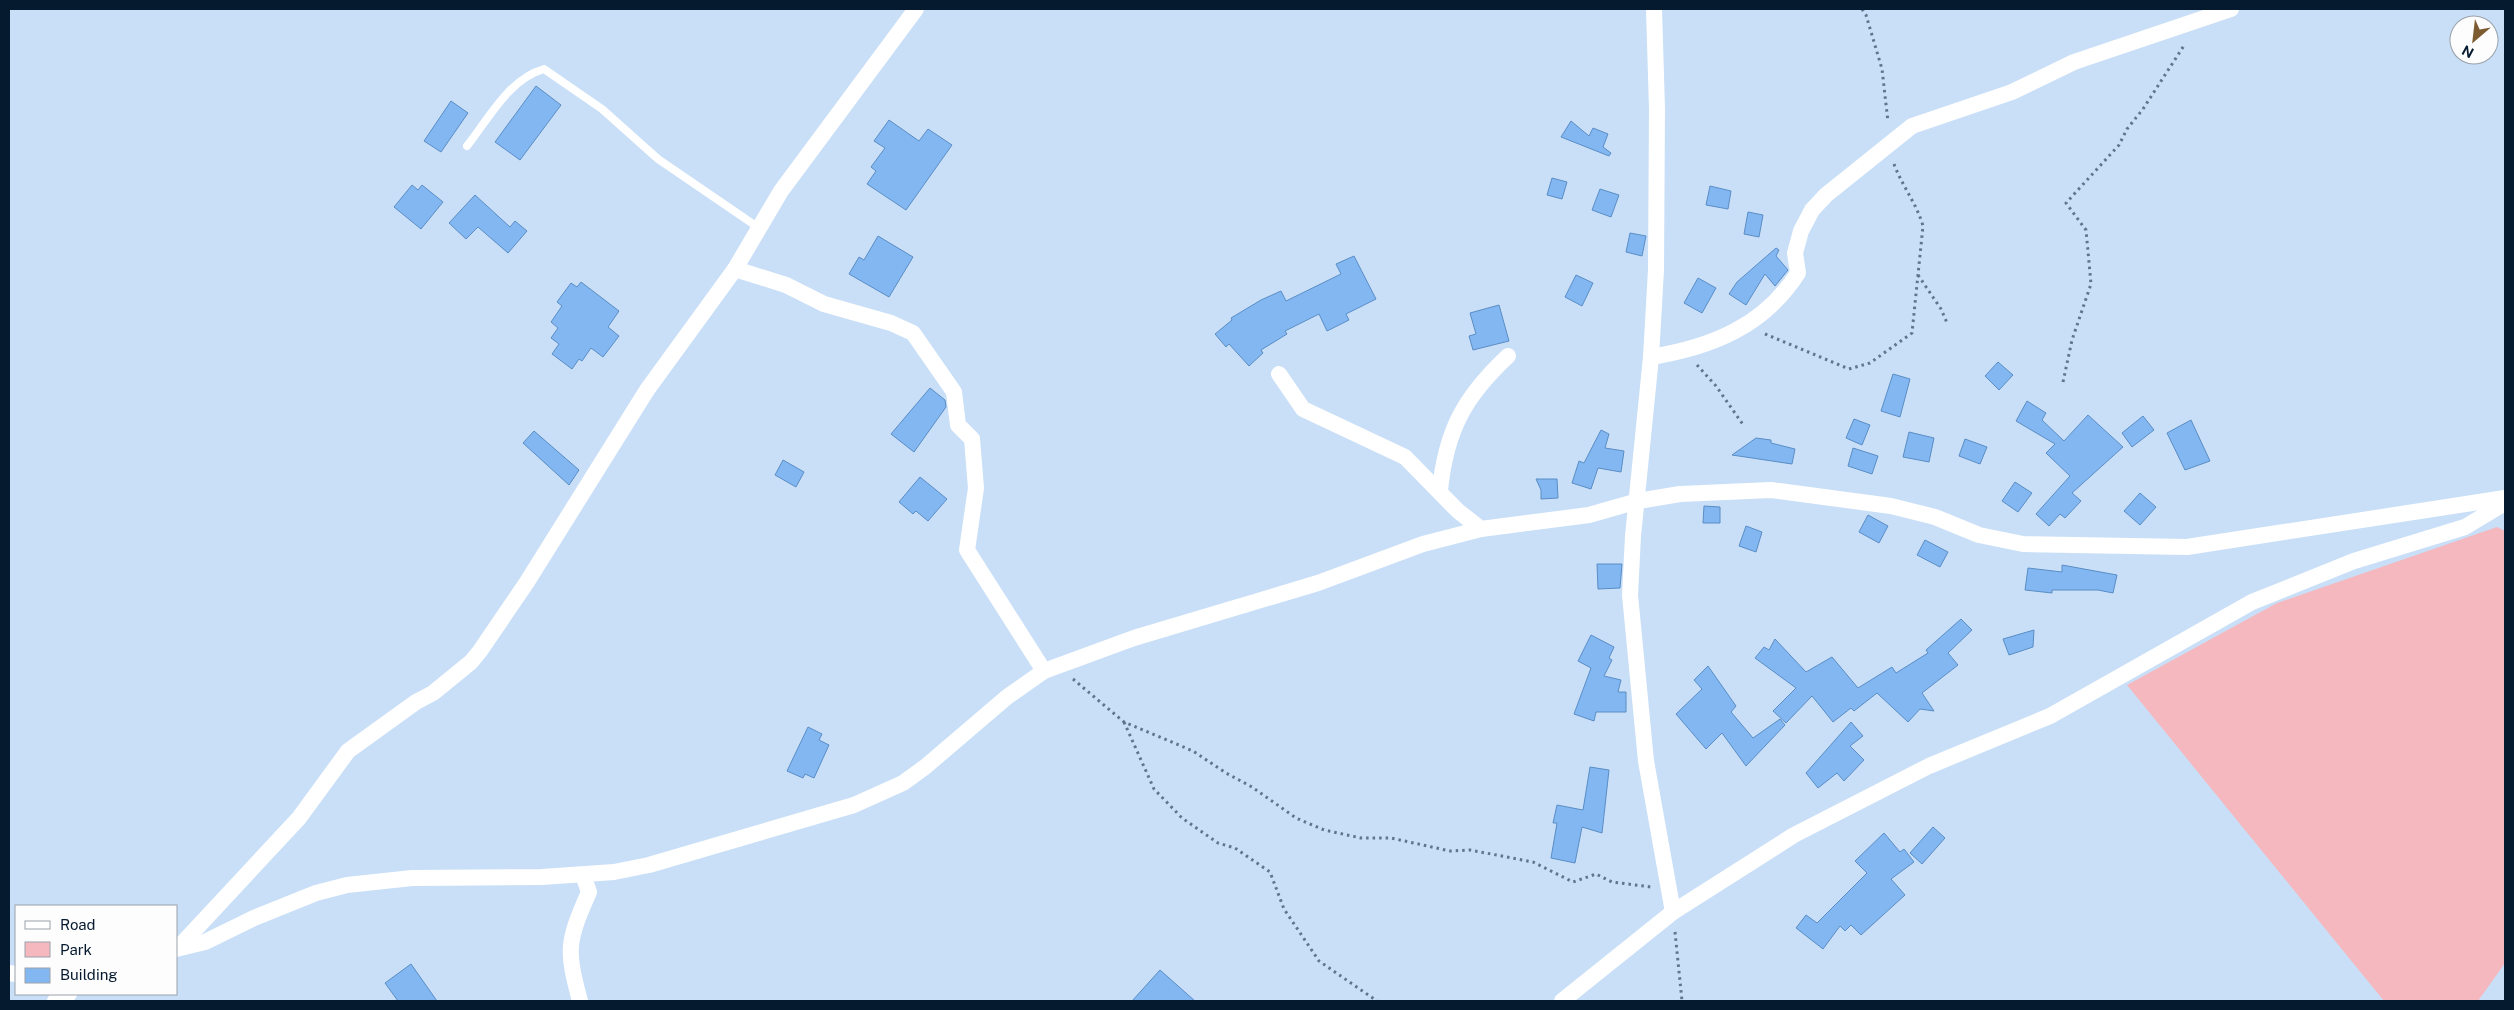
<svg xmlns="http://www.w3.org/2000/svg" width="2514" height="1010" font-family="'Public Sans',sans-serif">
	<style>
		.green { fill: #f5b8be }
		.building { fill: #83b7f1; stroke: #5a8dc5 }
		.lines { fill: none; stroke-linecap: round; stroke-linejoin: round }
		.path { stroke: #60758c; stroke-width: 3; stroke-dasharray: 2.5 4; stroke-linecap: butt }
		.lane { stroke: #fff; stroke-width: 8 }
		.street { stroke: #fff; stroke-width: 16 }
	</style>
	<rect width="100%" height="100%" fill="#c9dff7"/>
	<path class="green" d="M2497,527L2505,531V963L2478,1001H2384L2127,685L2277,603Z"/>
	<g class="building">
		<path d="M536,86L561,105L520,160L495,142Z"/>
		<path d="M451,101L468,113L441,152L424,141Z"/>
		<path d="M889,120L919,141L928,129L952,145L906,210L867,184L876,171L871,167L885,148L874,141Z"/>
		<path d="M1571,121L1589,136L1593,128L1608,134L1603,147L1611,153L1609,156L1561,137Z"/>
		<path d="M1552,178L1567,182L1562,199L1547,195Z"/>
		<path d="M412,185L418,190L422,185L443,202L421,229L394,207Z"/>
		<path d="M1710,186L1731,191L1728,209L1706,205Z"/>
		<path d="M1600,189L1619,195L1611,217L1592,210Z"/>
		<path d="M475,195L510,227L515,221L527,231L508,253L478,227L466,239L449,223Z"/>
		<path d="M1748,212L1763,215L1759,237L1744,234Z"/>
		<path d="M1630,233L1646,236L1642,256L1626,252Z"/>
		<path d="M878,236L913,257L889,297L849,274L859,257L864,260Z"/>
		<path d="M1776,248L1779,250L1776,256L1788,270L1775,286L1765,274L1746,305L1729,294L1737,282Z"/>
		<path d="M1354,256L1376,299L1346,314L1349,320L1327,331L1319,314L1285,331L1287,334L1261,350L1263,353L1249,366L1229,344L1226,347L1215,334L1232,320L1231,318L1261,300L1281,291L1286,301L1341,274L1336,264Z"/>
		<path d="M1576,275L1593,283L1582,306L1565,297Z"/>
		<path d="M1698,278L1716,288L1702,313L1684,303Z"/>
		<path d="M581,282L619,311L608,327L619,336L603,357L591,348L582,361L579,359L572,369L552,354L559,344L551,338L558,328L551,322L562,306L557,302L571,283L577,287Z"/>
		<path d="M1499,305L1509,341L1473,350L1469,336L1476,334L1470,313Z"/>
		<path d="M1998,362L2013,375L1999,390L1985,376Z"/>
		<path d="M1893,374L1910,379L1900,417L1881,411Z"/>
		<path d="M930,388L945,400L946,407L914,452L891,434Z"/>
		<path d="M2027,401L2046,413L2042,420L2064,441L2088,415L2123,447L2072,493L2081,501L2065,518L2060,514L2049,526L2036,514L2070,476L2046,453L2055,444L2016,421Z"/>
		<path d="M2143,416L2154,430L2132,447L2122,433Z"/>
		<path d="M1854,419L1870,425L1862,445L1846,438Z"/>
		<path d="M2191,420L2210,461L2185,470L2167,433Z"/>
		<path d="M1601,430L1609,434L1605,448L1624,451L1621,472L1598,468L1591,489L1572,483L1579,461L1584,463Z"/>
		<path d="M534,431L579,470L569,485L523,443Z"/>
		<path d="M1909,432L1934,438L1929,462L1903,457Z"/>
		<path d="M1756,438L1771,440V443L1795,449L1792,464L1732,455Z"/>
		<path d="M1965,439L1987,447L1980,464L1959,456Z"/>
		<path d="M1853,448L1878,456L1872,474L1848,466Z"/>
		<path d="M783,460L804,472L796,487L775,475Z"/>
		<path d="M920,477L947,499L928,521L916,511L913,514L899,502Z"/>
		<path d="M1536,479H1557L1558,498L1541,499V490Z"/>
		<path d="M2015,482L2032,493L2018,512L2002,501Z"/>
		<path d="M2140,493L2156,507L2140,525L2124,511Z"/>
		<path d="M1704,506L1720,507V523H1703Z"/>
		<path d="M1868,515L1888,526L1879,543L1859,532Z"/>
		<path d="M1746,526L1762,532L1756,552L1739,546Z"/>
		<path d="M1925,540L1948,552L1940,567L1917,555Z"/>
		<path d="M1597,564H1622L1620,588L1598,589Z"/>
		<path d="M2062,565L2117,575L2113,593L2098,590H2052V593L2025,590L2028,568L2062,572Z"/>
		<path d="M1961,619L1972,630L1948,653L1958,665L1922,693L1934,711L1920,709L1908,722L1877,693L1854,711L1851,708L1833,722L1812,696L1786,723L1773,711L1796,688L1755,658L1764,647L1769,650L1775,639L1806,672L1832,657L1858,688L1892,667L1896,673L1928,653L1926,650Z"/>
		<path d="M2034,630L2033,647L2009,655L2003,639Z"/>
		<path d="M1591,635L1614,647L1609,658L1612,660L1604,676L1621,680L1618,692H1626V712H1596L1594,721L1574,714L1591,668L1578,661Z"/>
		<path d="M1708,666L1736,706L1731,712L1753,738L1780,719L1785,725L1746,766L1722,733L1706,749L1676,714L1702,689L1694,680Z"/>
		<path d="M1851,722L1863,736L1850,746L1864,760L1844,781L1837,773L1818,788L1806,773Z"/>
		<path d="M808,727L822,734L819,740L829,745L814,778L805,774L803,778L787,771Z"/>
		<path d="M1590,767L1609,770L1602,833L1582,827L1575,863L1551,858L1557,823H1553L1557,805L1583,810Z"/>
		<path d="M1933,827L1945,838L1922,864L1910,853Z"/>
		<path d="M1884,833L1900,852L1904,849L1914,862L1891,879L1905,895L1861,935L1851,925L1845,931L1840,926L1823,949L1796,928L1806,915L1817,923L1867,873L1855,861Z"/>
		<path d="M411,964L437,1001H398L385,983Z"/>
		<path d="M1160,970L1195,1001H1132Z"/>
	</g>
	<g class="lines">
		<g class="path">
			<path d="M1862,9L1866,15L1882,69L1888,122"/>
			<path d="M1918,275L1941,309L1948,325"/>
			<path d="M1765,334L1849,369L1870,363L1912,333L1923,226C1917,204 1902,186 1894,164"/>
			<path d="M1697,365L1716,386L1744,426"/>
			<path d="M2063,382L2072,340L2091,284L2086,230L2066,203L2119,145L2127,129L2143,109L2185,44"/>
			<path d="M1073,679L1124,722L1193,751L1226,773L1252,787L1296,818L1324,830L1361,838H1391L1450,851L1470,850L1533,862L1573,882L1596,874L1612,882L1651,887"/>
			<path d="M1124,722L1154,789L1182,818L1218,843L1235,848L1270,872L1284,909L1319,961L1377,1001"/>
			<path d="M1675,932L1682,1001"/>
		</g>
		<path class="lane" d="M467,146C489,118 509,79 544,69L602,109L658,159L759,228"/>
		<g class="street">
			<path d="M1654,9L1657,109L1656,270L1651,357L1633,536L1630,595L1646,761L1673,912"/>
			<path d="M735,269L786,285L824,304L891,323L913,333L954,392L958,425L972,439L976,488L967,550L1044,671"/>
			<path d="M1651,357C1712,347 1764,326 1798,273L1795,253L1801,231L1812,210L1826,195L1912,126L2012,92L2074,62L2231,9"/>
			<path d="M1279,374L1303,409L1405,457L1458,511L1481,529"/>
			<path d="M1440,490C1446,430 1465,396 1508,356"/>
			<path d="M178,948L299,818L348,751L416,702L433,693L471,662L480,651L527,582L647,390L735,269L781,191L916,9"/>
			<path d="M176,949L205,942L254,918L316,893L347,885L412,878L542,877L614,872L649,865L854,805L903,783L925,767L1007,697L1044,671L1134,638L1318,583L1423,544L1481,529L1589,515L1638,501L1680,494L1771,490L1891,506L1935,517L1979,535L2023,544L2187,547L2505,498"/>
			<path d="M9,973L16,974"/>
			<path d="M55,1001L69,994"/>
			<path d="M580,1001C566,949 567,942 589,892L583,875"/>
			<path d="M1562,1001L1673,912L1794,835L1929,766L2050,716L2252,602L2354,561L2465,527L2505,503"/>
		</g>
	</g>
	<rect width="2514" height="1010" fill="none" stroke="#05192f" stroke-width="20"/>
	<rect x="15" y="905" width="162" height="90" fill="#fdfdfd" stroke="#9aa2ab"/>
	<rect x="25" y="921" width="25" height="8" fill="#ffffff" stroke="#9aa2ab"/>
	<text x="60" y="930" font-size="15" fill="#05192f">Road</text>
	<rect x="25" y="942" width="25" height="15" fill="#f5b8be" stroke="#9aa2ab"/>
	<text x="60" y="955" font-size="15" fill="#05192f">Park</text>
	<rect x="25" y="968" width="25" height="15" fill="#83b7f1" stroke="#9aa2ab"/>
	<text x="60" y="980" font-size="15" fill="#05192f">Building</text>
	<g transform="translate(2474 40) rotate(208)"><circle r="24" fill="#fdfdfd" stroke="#9aa2ab"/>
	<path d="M0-4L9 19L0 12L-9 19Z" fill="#7c5b31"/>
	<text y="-8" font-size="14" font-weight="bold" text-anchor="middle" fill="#05192f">N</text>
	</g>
</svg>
